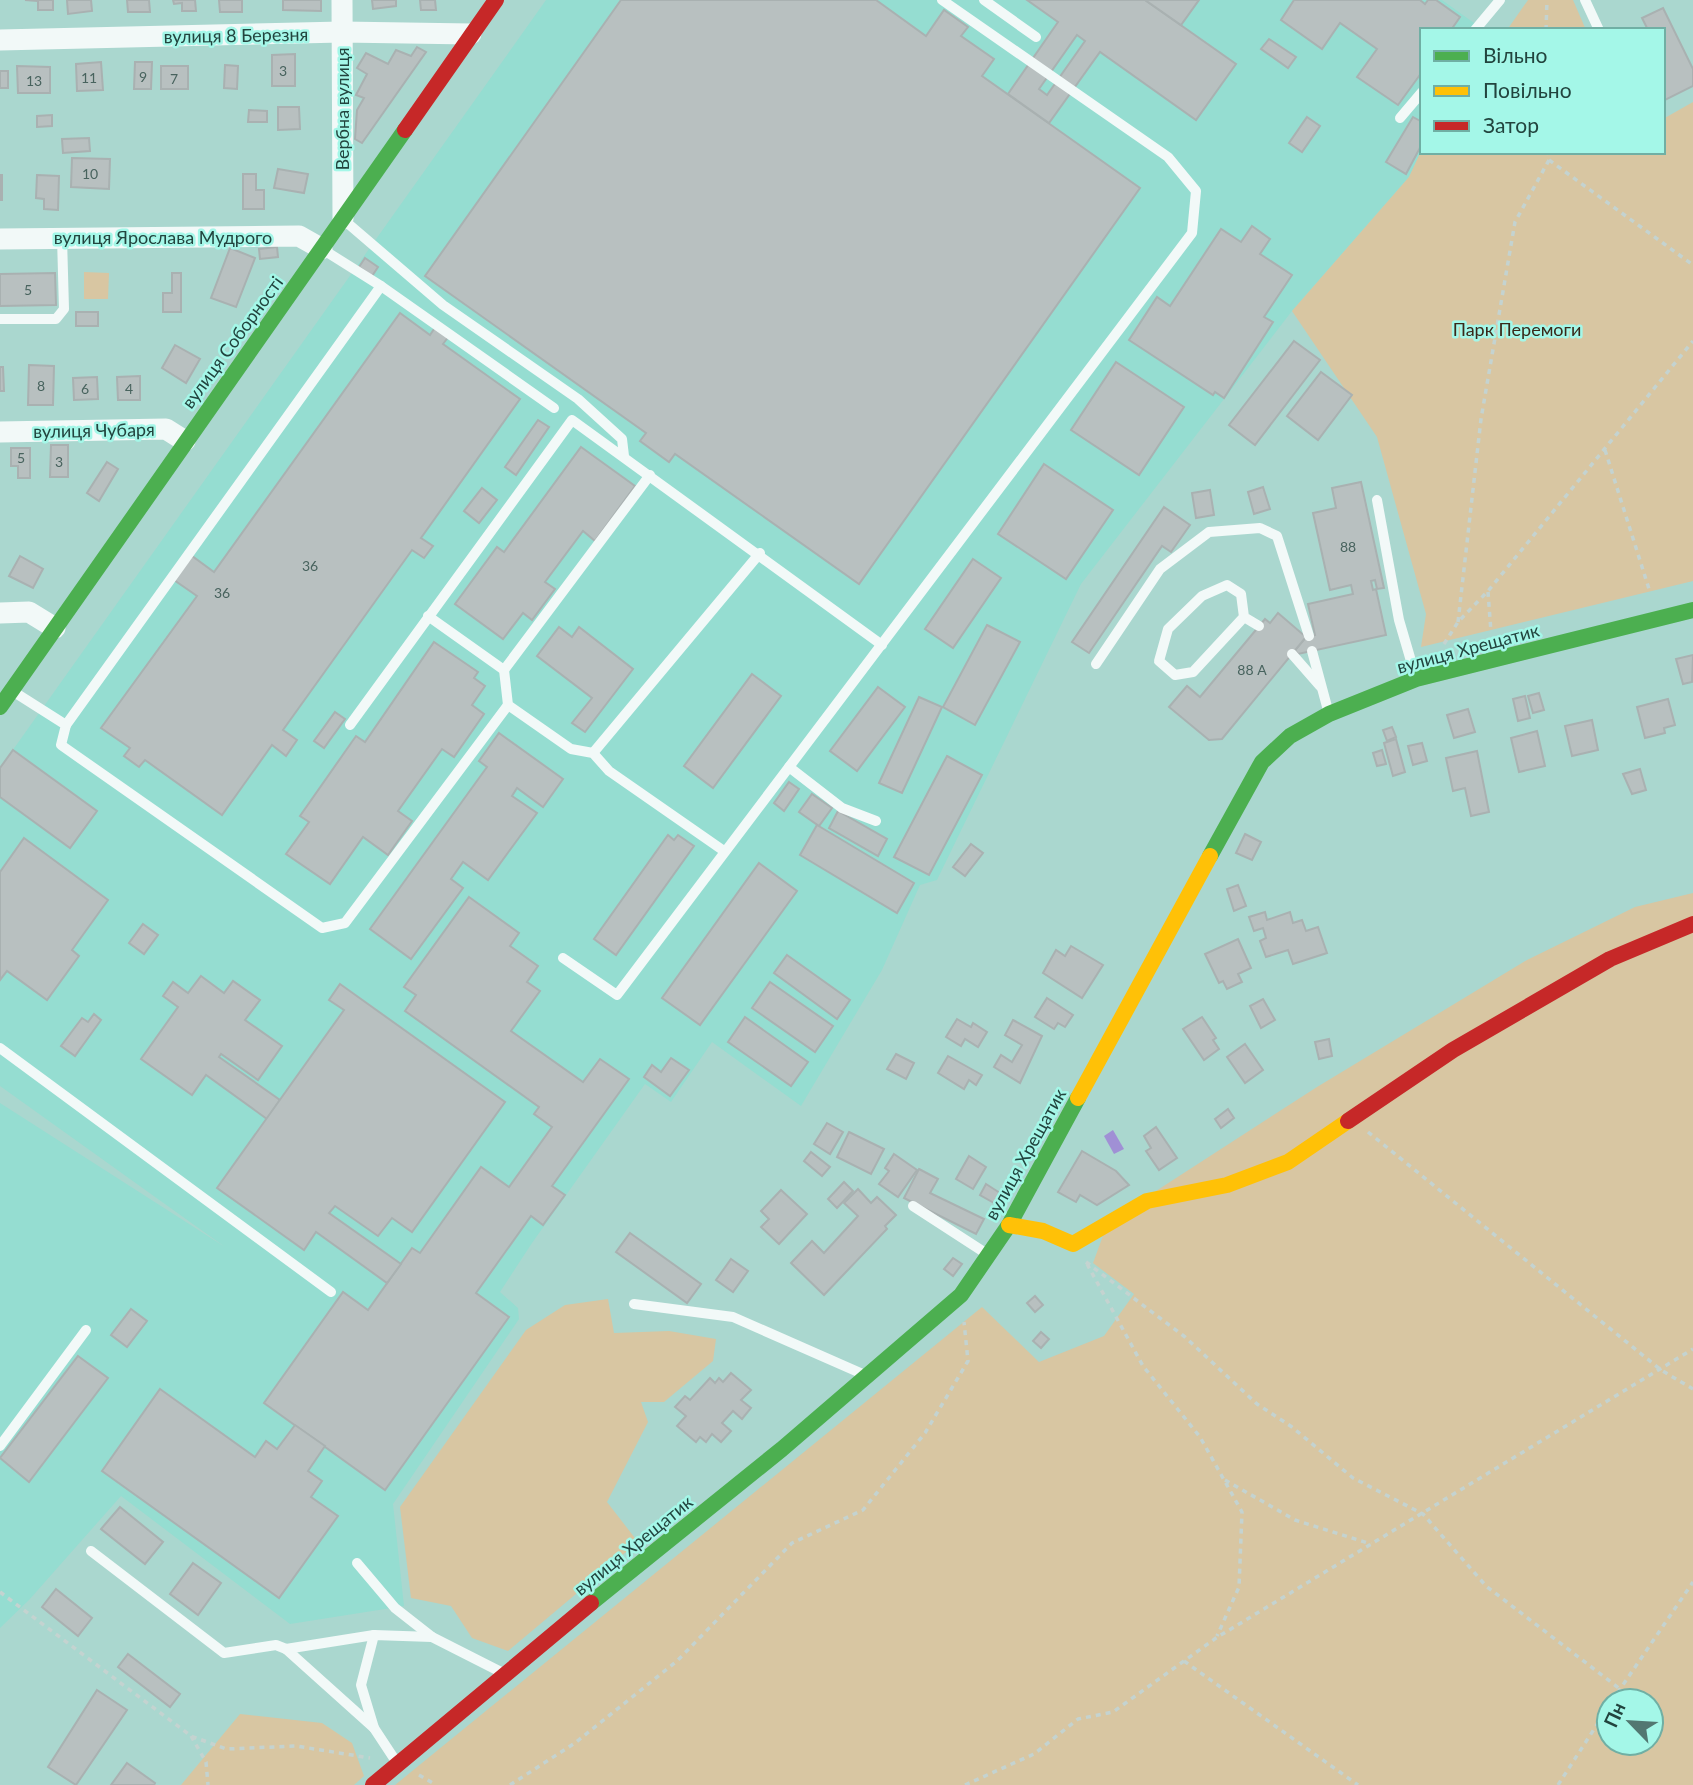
<svg xmlns="http://www.w3.org/2000/svg" width="1693" height="1785" font-family="Lato,sans-serif">
	<style>
		.built { fill: #95ddd1 }
		.green { fill: #d8c6a2; fill-rule: evenodd }
		.water { fill: #a090d5 }
		.building { fill: #b8c0c0; stroke: #a9b1b1; stroke-width: 2; fill-rule: evenodd }
		.lines { fill: none; stroke-linecap: round; stroke-linejoin: round }
		.path { stroke: #c4d3d0; stroke-width: 3.5; stroke-dasharray: 5 5; stroke-linecap: butt }
		.lane { stroke: #f2f9f8; stroke-width: 10 }
		.street { stroke: #f2f9f8; stroke-width: 21 }
		.fast { stroke: #4caf50; stroke-width: 16 }
		.slow { stroke: #ffc107; stroke-width: 16 }
		.jam { stroke: #c62828; stroke-width: 16 }
		.labels { text-anchor: middle; dominant-baseline: central; stroke-width: 5; stroke-linejoin: round; paint-order: stroke }
		.number-label { font-size: 14px; fill: #48635e }
		.street-label { font-size: 18px; fill: #22443e; stroke: #a4f7e8 }
		.park-label { font-size: 18px; fill: #392819; stroke: #a4f7e8 }
	</style>
	<rect width="100%" height="100%" fill="#aad7cf"/>
	<path class="built" d="M546,0H1442L1481,28L1422,30V149L1409,177L1292,311L1081,584L937,880L920,885L882,970L801,1106L712,1042L671,1102L645,1084L532,1243L500,1292L518,1308L519,1319L393,1504L404,1606L290,1624L121,1496L29,1600L0,1628V1103L225,1247L0,1086V768Z"/>
	<g class="green">
		<path d="M1528,0H1573L1586,30H1507Z"/>
		<path d="M1693,102V581L1421,647L1426,614L1377,437L1292,311L1409,177L1422,149V152H1663V119Z"/>
		<path d="M84,272L109,273L108,299H84Z"/>
		<path d="M1693,893V1785H395L982,1307L1039,1362L1104,1336L1134,1294L1093,1263L1108,1222L1317,1087L1527,960L1635,907ZM1609,1701H1651V1743H1609Z"/>
		<path d="M608,1299L614,1333L669,1331L716,1339L713,1361L664,1402H641L648,1422L607,1502L638,1542L508,1651L472,1638L451,1606L411,1598L400,1507L526,1330L565,1305Z"/>
		<path d="M240,1714L322,1723L352,1743L364,1776L354,1785H181Z"/>
	</g>
	<path class="water" d="M1113,1130L1124,1149L1114,1154L1104,1136Z"/>
	<g class="building">
		<path d="M25,0H53V10H38V1Z"/>
		<path d="M67,0H91L92,11L68,14Z"/>
		<path d="M127,0H149L150,12H128Z"/>
		<path d="M173,0H195L196,11H182V3L174,4Z"/>
		<path d="M219,0H242V12H220Z"/>
		<path d="M283,0H321V11L283,10Z"/>
		<path d="M372,0H396V6L373,9Z"/>
		<path d="M420,0H435L436,10H421Z"/>
		<path d="M621,0H876L926,36L944,10L968,27L961,36L994,59L982,76L1140,188L859,584L675,454L669,462L640,441L646,433L425,276Z"/>
		<path d="M1027,0H1145L1236,64L1196,120L1100,52L1049,123L1008,94L1058,22ZM1077,35L1085,41L1047,95L1039,89Z"/>
		<path d="M1145,0H1199L1181,25Z"/>
		<path d="M1294,0H1420L1425,4L1428,0H1436L1460,17L1451,30H1422V72L1398,105L1357,77L1377,49L1340,23L1322,49L1281,20Z"/>
		<path d="M1663,8L1693,69V86L1663,101V30H1648L1642,18Z"/>
		<path d="M1269,39L1296,57L1288,68L1261,49Z"/>
		<path d="M417,47L426,52L362,143L355,139L357,110L364,98L356,95L367,74L357,68L366,53L388,64L396,50L411,56Z"/>
		<path d="M295,54V86H272V55Z"/>
		<path d="M101,62L103,90L77,91L76,64Z"/>
		<path d="M135,62H152L151,89H134Z"/>
		<path d="M225,65L238,66L237,89L224,88Z"/>
		<path d="M17,66L50,67V93H18Z"/>
		<rect x="161" y="66" width="27" height="23"/>
		<rect x="0" y="71" width="8" height="17"/>
		<path d="M278,107H299L300,129L278,130Z"/>
		<path d="M249,110L267,111V122H248Z"/>
		<path d="M52,115V126L37,127V116Z"/>
		<path d="M1307,117L1320,126L1302,152L1289,143Z"/>
		<path d="M1413,117L1422,122V144L1406,174L1386,162Z"/>
		<path d="M89,138L90,151L63,153L62,139Z"/>
		<path d="M72,158L110,159L109,189L71,187Z"/>
		<path d="M278,169L308,174L304,193L274,188Z"/>
		<path d="M243,174H256V190H264V209H243Z"/>
		<rect x="0" y="175" width="2" height="25"/>
		<path d="M37,175L59,176L58,210L44,209V199L36,198Z"/>
		<path d="M1252,226L1270,239L1260,254L1292,275L1264,317L1273,322L1224,398L1215,392L1213,395L1129,340L1157,297L1170,306L1221,229L1241,242Z"/>
		<path d="M277,247L278,257L260,259L259,249Z"/>
		<path d="M230,248L255,258L236,307L211,298Z"/>
		<path d="M365,258L378,267L372,276L359,267Z"/>
		<path d="M55,273L56,305L0,306V274Z"/>
		<path d="M172,273H181V312H163V293H172Z"/>
		<rect x="76" y="312" width="22" height="14"/>
		<path d="M400,313L430,335L436,326L449,336L443,344L520,399L421,538L433,546L424,558L412,550L283,730L297,740L286,756L272,745L222,815L145,760L139,767L124,756L130,748L101,728L197,596L174,580L192,556L214,572Z"/>
		<path d="M1294,341L1320,360L1255,445L1229,425Z"/>
		<path d="M175,345L200,359L186,383L162,368Z"/>
		<path d="M1116,362L1184,407L1139,475L1071,430Z"/>
		<path d="M29,365L54,366L53,405H28Z"/>
		<path d="M0,367H3L4,391H0Z"/>
		<path d="M1321,372L1352,395L1318,440L1287,416Z"/>
		<path d="M140,376V400H118L117,377Z"/>
		<path d="M97,377L98,399L74,400L73,378Z"/>
		<path d="M538,420L549,427L516,475L505,467Z"/>
		<path d="M51,445H68V477H50Z"/>
		<path d="M581,447L635,486L595,541L583,531L545,582L555,589L532,620L523,613L503,639L455,604L497,547L504,552Z"/>
		<path d="M11,448H30V478H18V466H11Z"/>
		<path d="M107,462L118,469L99,501L87,493Z"/>
		<path d="M1044,464L1113,510L1066,579L998,534Z"/>
		<path d="M1361,482L1384,588L1377,589L1375,580L1371,581L1373,590L1376,589L1386,635L1298,654L1295,650L1306,637L1315,635L1308,604L1353,594L1351,585L1330,590L1313,513L1336,508L1332,488Z"/>
		<path d="M1263,487L1270,509L1254,514L1248,492Z"/>
		<path d="M482,488L497,500L479,523L464,511Z"/>
		<path d="M1210,490L1214,515L1196,518L1192,493Z"/>
		<path d="M1164,507L1190,525L1171,552L1162,546L1089,653L1072,642Z"/>
		<path d="M20,556L43,569L33,588L9,576Z"/>
		<path d="M973,559L1001,578L953,648L925,629Z"/>
		<path d="M1278,613L1306,637L1222,739L1209,740L1169,707L1187,686L1200,697L1265,619L1270,623Z"/>
		<path d="M987,625L1020,642L975,725L943,707Z"/>
		<path d="M559,627L572,637L579,627L633,669L585,732L572,723L592,698L537,656Z"/>
		<path d="M434,642L478,672L474,678L485,686L472,705L484,714L454,757L442,749L398,811L412,821L388,855L363,837L330,884L286,854L309,822L300,816L356,736L365,742Z"/>
		<path d="M1693,655L1692,682L1683,684L1676,659Z"/>
		<path d="M752,674L781,696L713,788L684,766Z"/>
		<path d="M878,687L905,707L857,771L830,751Z"/>
		<path d="M1539,693L1544,710L1533,713L1528,696Z"/>
		<path d="M1525,696L1530,718L1518,721L1513,699Z"/>
		<path d="M919,697L942,707L902,793L879,783Z"/>
		<path d="M1668,699L1675,725L1664,728L1665,733L1645,738L1637,707Z"/>
		<path d="M1468,709L1475,732L1454,738L1447,715Z"/>
		<path d="M335,712L345,719L324,748L314,741Z"/>
		<path d="M1592,720L1598,750L1572,756L1565,726Z"/>
		<path d="M1392,727L1396,737L1387,741L1383,730Z"/>
		<path d="M1537,731L1545,766L1519,772L1511,738Z"/>
		<path d="M499,733L563,779L543,807L517,788L512,796L537,813L488,880L463,862L451,879L463,888L411,959L370,929L487,767L479,761Z"/>
		<path d="M1396,739L1405,772L1393,776L1384,743Z"/>
		<path d="M1422,743L1427,761L1413,765L1408,746Z"/>
		<path d="M13,750L97,811L70,848L0,797V768Z"/>
		<path d="M1382,750L1386,764L1377,766L1373,753Z"/>
		<path d="M1477,751L1489,812L1471,816L1465,788L1453,791L1446,758Z"/>
		<path d="M947,756L982,775L929,875L894,857Z"/>
		<path d="M1640,769L1646,790L1632,794L1623,774Z"/>
		<path d="M789,782L799,789L784,811L774,803Z"/>
		<path d="M812,794L832,808L819,826L799,812Z"/>
		<path d="M838,811L887,839L878,856L829,828Z"/>
		<path d="M817,825L914,883L897,913L800,855Z"/>
		<path d="M1245,834L1261,842L1252,860L1236,853Z"/>
		<path d="M668,835L674,840L678,835L694,846L616,955L594,939Z"/>
		<path d="M24,838L108,900L72,950L79,956L47,1000L7,971L0,980V872Z"/>
		<path d="M971,844L983,853L965,876L953,867Z"/>
		<path d="M759,863L797,891L700,1025L662,998Z"/>
		<path d="M1238,885L1246,906L1234,911L1227,889Z"/>
		<path d="M469,897L519,933L510,946L538,966L527,982L540,991L511,1031L583,1082L600,1059L629,1079L552,1186L565,1195L543,1225L531,1216L476,1293L509,1317L385,1490L264,1403L343,1292L368,1310L412,1248L420,1253L481,1167L509,1187L552,1127L534,1114L539,1107L405,1011L416,995L404,987Z"/>
		<path d="M1265,912L1267,920L1290,912L1293,923L1302,920L1306,931L1318,927L1327,953L1293,964L1288,950L1266,957L1260,941L1266,938L1263,928L1254,931L1249,917Z"/>
		<path d="M143,924L158,935L144,954L129,943Z"/>
		<path d="M1238,939L1251,968L1238,974L1242,982L1227,989L1223,981L1219,983L1205,954Z"/>
		<path d="M1071,946L1103,965L1082,998L1043,973L1056,950L1065,956Z"/>
		<path d="M787,955L850,1000L837,1019L774,973Z"/>
		<path d="M201,976L224,993L233,981L260,1000L245,1020L282,1046L258,1080L221,1054L219,1057L280,1100L267,1119L206,1075L192,1095L141,1059L178,1007L163,996L173,982L188,993Z"/>
		<path d="M770,982L833,1026L815,1052L752,1008Z"/>
		<path d="M340,984L505,1102L412,1232L392,1218L378,1236L335,1206L329,1213L401,1264L387,1283L316,1232L304,1250L217,1188L344,1010L329,1000Z"/>
		<path d="M1047,998L1073,1015L1065,1027L1058,1023L1054,1029L1035,1017Z"/>
		<path d="M1263,999L1275,1020L1261,1028L1250,1006Z"/>
		<path d="M94,1014L101,1020L75,1056L61,1046L82,1018L88,1022Z"/>
		<path d="M745,1017L808,1062L791,1086L728,1042Z"/>
		<path d="M1202,1017L1216,1038L1213,1040L1219,1049L1204,1060L1183,1029Z"/>
		<path d="M957,1019L971,1027L973,1023L987,1032L978,1047L965,1039L961,1046L946,1037Z"/>
		<path d="M1013,1020L1042,1036L1020,1083L994,1067L1001,1055L1012,1062L1022,1045L1005,1035Z"/>
		<path d="M1329,1039L1332,1056L1319,1059L1315,1042Z"/>
		<path d="M1245,1044L1263,1070L1245,1083L1227,1057Z"/>
		<path d="M896,1054L914,1063L906,1079L887,1069Z"/>
		<path d="M948,1056L982,1075L976,1085L969,1080L964,1089L938,1073Z"/>
		<path d="M671,1058L689,1070L670,1096L644,1077L652,1065L661,1072Z"/>
		<path d="M1228,1109L1234,1118L1221,1128L1215,1119Z"/>
		<path d="M827,1123L843,1132L830,1154L814,1144Z"/>
		<path d="M1156,1127L1177,1158L1159,1170L1146,1151L1151,1148L1144,1136Z"/>
		<path d="M849,1132L884,1149L871,1174L837,1157Z"/>
		<path d="M1082,1151L1116,1171L1129,1185L1097,1205L1080,1195L1076,1202L1058,1192Z"/>
		<path d="M811,1152L830,1167L822,1176L804,1161Z"/>
		<path d="M894,1154L917,1170L898,1197L879,1184L889,1171L885,1168Z"/>
		<path d="M969,1156L986,1167L973,1189L956,1179Z"/>
		<path d="M919,1169L938,1179L930,1193L984,1219L976,1234L904,1198Z"/>
		<path d="M844,1182L853,1191L837,1208L828,1199Z"/>
		<path d="M986,1184L1000,1193L994,1203L980,1195Z"/>
		<path d="M858,1189L871,1203L877,1197L896,1215L885,1226L887,1229L824,1295L791,1263L812,1241L824,1253L858,1216L844,1203Z"/>
		<path d="M781,1190L807,1214L779,1244L761,1227L769,1219L761,1211Z"/>
		<path d="M630,1233L701,1284L687,1303L616,1252Z"/>
		<path d="M953,1258L962,1264L953,1276L944,1269Z"/>
		<path d="M731,1259L748,1271L733,1292L716,1280Z"/>
		<path d="M1035,1296L1043,1305L1035,1312L1027,1303Z"/>
		<path d="M131,1309L147,1321L127,1347L111,1335Z"/>
		<path d="M1041,1332L1049,1339L1041,1348L1033,1341Z"/>
		<path d="M78,1356L108,1378L29,1482L0,1458Z"/>
		<path d="M731,1373L751,1390L741,1400L751,1408L742,1419L733,1411L722,1423L731,1431L721,1442L712,1434L706,1442L700,1437L696,1442L677,1426L686,1416L675,1407L685,1396L690,1400L710,1378L715,1383L719,1378L723,1382Z"/>
		<path d="M160,1389L255,1457L266,1441L277,1449L295,1425L325,1446L308,1471L322,1481L311,1497L338,1516L279,1598L102,1471Z"/>
		<path d="M120,1507L163,1542L145,1564L101,1529Z"/>
		<path d="M193,1563L221,1583L198,1615L170,1594Z"/>
		<path d="M56,1589L92,1618L78,1636L42,1607Z"/>
		<path d="M128,1654L180,1694L170,1707L118,1667Z"/>
		<path d="M97,1690L127,1710L76,1785L48,1767Z"/>
		<path d="M127,1763L155,1783L154,1785H111Z"/>
	</g>
	<g class="lines">
		<g class="path">
			<path d="M1546,30L1547,0"/>
			<path d="M1549,160L1693,265"/>
			<path d="M1605,450L1650,592"/>
			<path d="M1488,592L1491,632"/>
			<path d="M1458,622L1481,419L1515,222L1549,160L1548,152"/>
			<path d="M1444,644L1458,622L1488,591L1693,341"/>
			<path d="M1368,1132L1661,1370L1693,1389"/>
			<path d="M1086,1262L1185,1337L1257,1404L1292,1427L1353,1478L1423,1514L1486,1586L1620,1689"/>
			<path d="M1087,1264L1143,1366L1200,1437L1242,1512L1239,1587L1217,1636"/>
			<path d="M1225,1480L1295,1520L1371,1544"/>
			<path d="M0,1592L191,1736L226,1749L296,1746L370,1758"/>
			<path d="M1184,1661L1358,1785"/>
			<path d="M1612,1701L1693,1582"/>
			<path d="M191,1736L206,1762L208,1785"/>
			<path d="M419,1775L436,1785"/>
			<path d="M510,1785L575,1743L677,1661L792,1543L863,1510L925,1433L968,1361L964,1322"/>
			<path d="M965,1785L1034,1754L1078,1719L1113,1712L1216,1638L1693,1349"/>
			<path d="M1558,1785L1609,1706"/>
		</g>
		<g class="lane">
			<path d="M984,0L1036,37"/>
			<path d="M1585,0L1599,30"/>
			<path d="M1475,30L1500,0"/>
			<path d="M1400,118L1422,92"/>
			<path d="M345,221L443,305L578,399L622,439L624,456"/>
			<path d="M322,249L381,286L554,408"/>
			<path d="M0,319H56L64,309L62,238"/>
			<path d="M1377,500L1399,620L1416,678"/>
			<path d="M428,616L504,670L508,705L571,749L593,753L609,771L724,851"/>
			<path d="M1244,617L1241,594L1227,585L1202,596L1168,629L1159,661L1175,675L1193,672L1244,617L1259,626"/>
			<path d="M1312,651L1329,714"/>
			<path d="M1292,654L1320,686"/>
			<path d="M1096,664L1160,569L1209,532L1260,528L1277,536L1309,636"/>
			<path d="M504,670L650,475"/>
			<path d="M14,692L66,725L61,745L322,928L345,923L508,705"/>
			<path d="M66,725L381,286"/>
			<path d="M350,725L572,420L882,645"/>
			<path d="M593,753L760,553"/>
			<path d="M789,767L842,808L876,821"/>
			<path d="M563,958L617,995L1192,233L1196,191L1168,157L942,0"/>
			<path d="M0,1048L331,1292"/>
			<path d="M913,1206L987,1254"/>
			<path d="M634,1304L733,1317L865,1375"/>
			<path d="M0,1446L86,1330"/>
			<path d="M91,1551L224,1653L276,1645L286,1649"/>
			<path d="M357,1563L395,1608L432,1637"/>
			<path d="M374,1728L286,1649L374,1635"/>
			<path d="M397,1763L374,1728L361,1685L374,1635L432,1637L501,1672"/>
		</g>
		<g class="street">
			<path d="M342,0L343,219"/>
			<path d="M0,40L342,32L471,34"/>
			<path d="M0,239L299,236L322,249"/>
			<path d="M0,432L166,429L185,441"/>
			<path d="M0,613L29,612L55,628"/>
		</g>
		<g class="fast">
			<path d="M0,707L405,130"/>
			<path d="M1210,856L1262,762L1290,736L1329,714L1416,679L1693,610"/>
			<path d="M591,1603L782,1449L961,1295L1009,1225L1078,1098"/>
		</g>
		<g class="slow">
			<path d="M1078,1098L1210,856"/>
			<path d="M1009,1225L1043,1231L1073,1244L1147,1201L1227,1185L1288,1162L1348,1121"/>
		</g>
		<g class="jam">
			<path d="M405,130L496,0"/>
			<path d="M1348,1121L1453,1050L1610,959L1693,924"/>
			<path d="M373,1785L591,1603"/>
		</g>
	</g>
	<g class="labels">
		<g class="number-label">
			<text x="283" y="70">3</text>
			<text x="143" y="76">9</text>
			<text x="89" y="77">11</text>
			<text x="174" y="78">7</text>
			<text x="34" y="80">13</text>
			<text x="90" y="173">10</text>
			<text x="28" y="289">5</text>
			<text x="41" y="385">8</text>
			<text x="85" y="388">6</text>
			<text x="129" y="388">4</text>
			<text x="21" y="457">5</text>
			<text x="59" y="461">3</text>
			<text x="1348" y="546">88</text>
			<text x="310" y="565">36</text>
			<text x="222" y="592">36</text>
			<text x="1252" y="669">88 А</text>
		</g>
		<g class="street-label">
			<text transform="translate(236 35) rotate(-1)">вулиця 8 Березня</text>
			<text transform="translate(342 109) rotate(-90)">Вербна вулиця</text>
			<text x="163" y="237">вулиця Ярослава Мудрого</text>
			<text transform="translate(232 342) rotate(-54)">вулиця Соборності</text>
			<text transform="translate(94 430) rotate(-1)">вулиця Чубаря</text>
			<text transform="translate(1468 648) rotate(-15)">вулиця Хрещатик</text>
			<text transform="translate(1025 1154) rotate(-61)">вулиця Хрещатик</text>
			<text transform="translate(633 1545) rotate(-39)">вулиця Хрещатик</text>
		</g>
		<g class="park-label">
			<text x="1517" y="329">Парк Перемоги</text>
		</g>
	</g>
	<rect x="1420" y="28" width="245" height="126" fill="#a4f7e8" stroke="#70afa4" stroke-width="2"/>
	<rect x="1434" y="51" width="35" height="10" fill="#4caf50" stroke="#70afa4" stroke-width="2"/>
	<text x="1483" y="63" font-size="21" fill="#22443e">Вільно</text>
	<rect x="1434" y="86" width="35" height="10" fill="#ffc107" stroke="#70afa4" stroke-width="2"/>
	<text x="1483" y="98" font-size="21" fill="#22443e">Повільно</text>
	<rect x="1434" y="121" width="35" height="10" fill="#c62828" stroke="#70afa4" stroke-width="2"/>
	<text x="1483" y="133" font-size="21" fill="#22443e">Затор</text>
	<g transform="translate(1630 1722) rotate(295)"><circle r="33" fill="#a4f7e8" stroke="#70afa4" stroke-width="2"/>
	<path d="M0-5L12 26L0 18L-12 26Z" fill="#527771"/>
	<text y="-10" font-size="19" font-weight="bold" text-anchor="middle" fill="#22443e">Пн</text>
	</g>
</svg>
